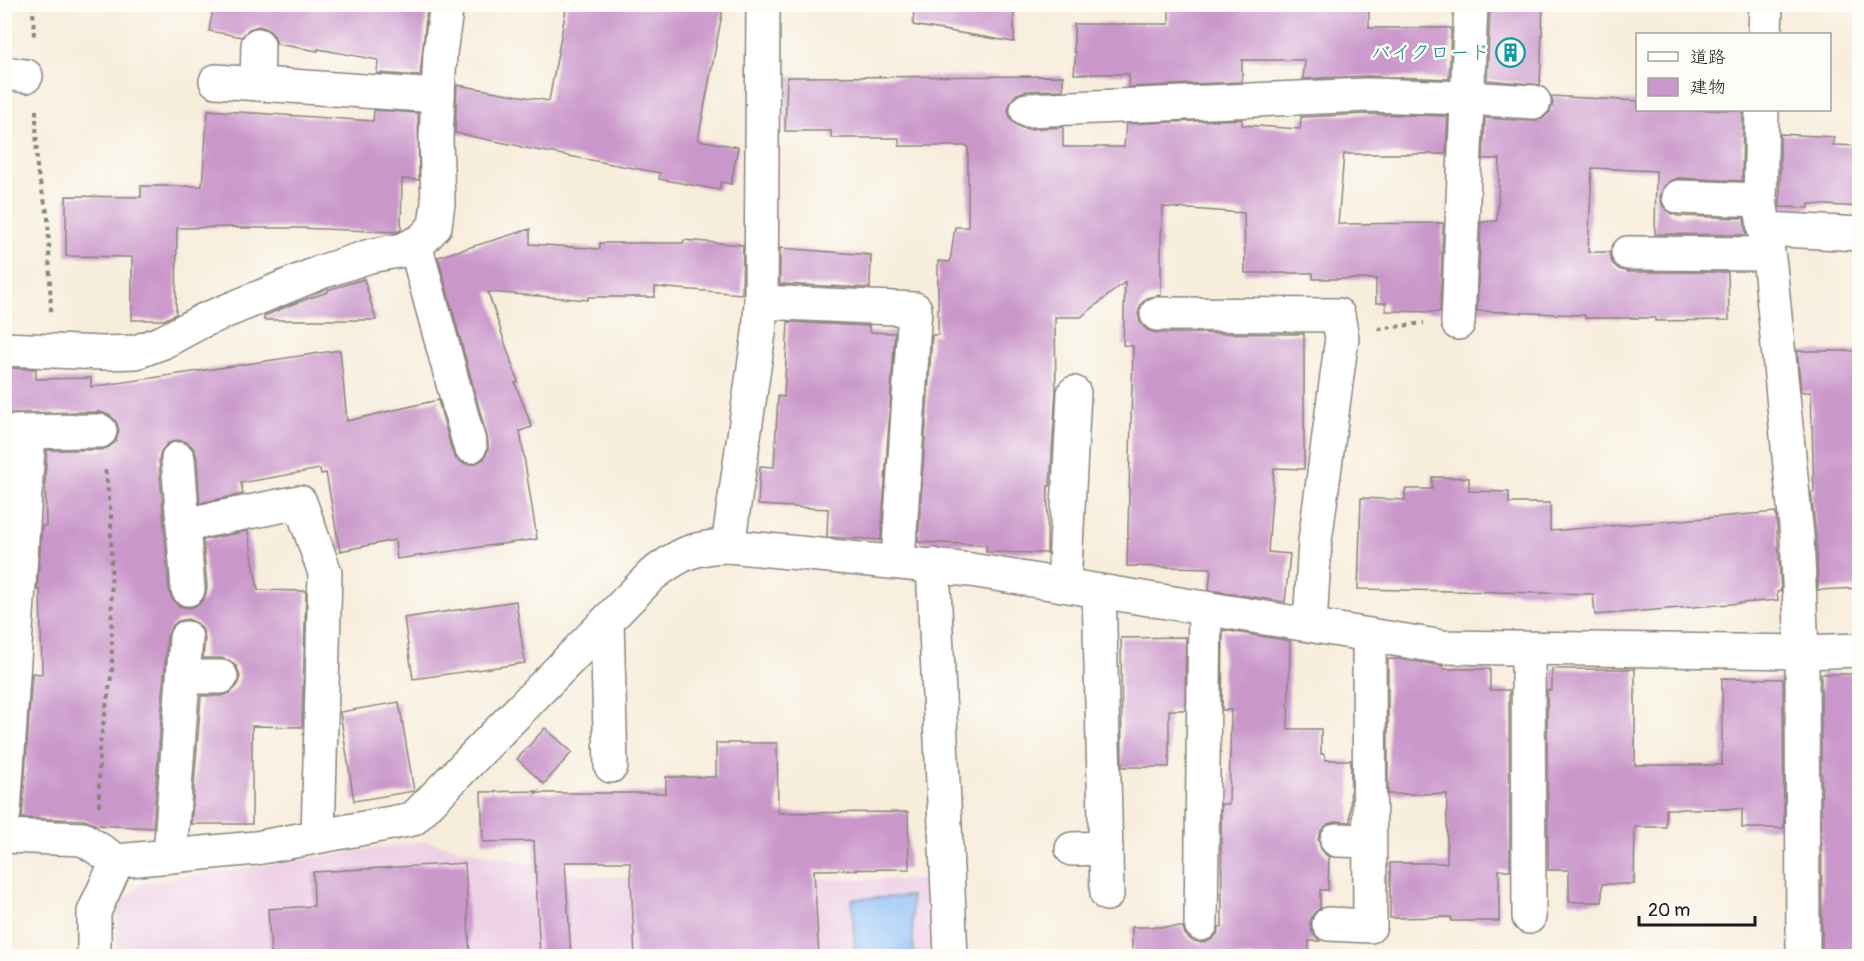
<svg xmlns="http://www.w3.org/2000/svg" width="1864" height="961" font-family="Pangolin,'Klee One',sans-serif">
	<style>
		.built { fill: #eed0e7 }
		.water { fill: #88bbf6; stroke: #526c89; stroke-width: 1.5 }
		.building { fill: #ca97cb }
		.lines { fill: none; stroke-linecap: round; stroke-linejoin: round }
		.street-casing { stroke: #8a847c; stroke-width: 36 }
		.path { stroke: #8a847c; stroke-width: 4; stroke-dasharray: 4.5 4.5; stroke-linecap: butt }
		.street { stroke: #fff; stroke-width: 33 }
		.labels { text-anchor: middle; dominant-baseline: central; stroke-width: 5; stroke-linejoin: round; paint-order: stroke }
		.culture-label { font-size: 20px; fill: #0d838f; stroke: #fdfcf7; text-anchor: end }
	</style>
	<rect width="100%" height="100%" fill="#fdfcf7"/>
	<filter id="ink" filterUnits="userSpaceOnUse"><feTurbulence type="fractalNoise" baseFrequency=".0167" numOctaves="2"/><feDisplacementMap in="SourceGraphic" scale="12" xChannelSelector="R" yChannelSelector="G"/><feConvolveMatrix kernelMatrix="1 2 1 2 8 2 1 2 1" color-interpolation-filters="sRGB"/></filter>
	<filter id="wash" filterUnits="userSpaceOnUse"><feTurbulence type="fractalNoise" baseFrequency=".008" numOctaves="4" result="noise"/><feDisplacementMap in="SourceGraphic" scale="24" xChannelSelector="R" yChannelSelector="G"/><feGaussianBlur stdDeviation="1.35" result="paint"/><feColorMatrix in="noise" values="0 0 0 0 0 0 0 0 0 0 0 0 0 0 0 0 0 1.4 0 .05"/><feComposite in="paint" operator="in"/></filter>
	<g filter="url(#wash)">
		<rect width="100%" height="100%" fill="#f7eddb"/>
		<path class="built" d="M425,841L592,877L926,880L930,956H116L117,905L143,883Z"/>
		<path class="water" d="M911,896L914,956H855L852,899Z"/>
		<g id="blocks">
			<g class="building">
				<path d="M214,4H396L427,9L420,76L377,73L378,60L318,49V51L277,44L274,36L268,29L259,26L249,29L242,37L209,31Z"/>
				<path d="M567,4H724L698,140L738,147L731,184L721,182L719,190L659,179L660,173L520,147V146L455,133L457,85L549,101Z"/>
				<path d="M1169,4H1369V28H1451L1449,79L1366,76L1303,79L1305,60H1242V82L1128,87L1129,74H1074L1076,52H1074V24H1169Z"/>
				<path d="M1490,4H1543L1540,85L1487,80Z"/>
				<path d="M914,8H1014V42L913,25Z"/>
				<path d="M1063,76V90L1026,91L1017,94L1011,101L1008,110L1011,120L1019,127L1028,129L1063,127V147H1124L1126,124L1242,119V125L1300,129L1301,117L1367,114L1448,116L1446,154H1344L1338,224L1443,223L1440,312L1386,311V303H1376V279H1313V273H1245L1244,213L1163,207L1161,237V295L1147,298L1141,304L1138,313L1140,323L1147,330L1157,333L1304,334V469L1274,468L1268,552L1290,554L1285,602L1209,590L1211,568L1127,566L1133,346L1123,345L1125,282L1081,317H1055L1056,390L1050,486H1048L1047,553L986,552V545L918,542L932,335H938V261L950,262L955,227H968V146H899V138H831V131H785L787,77Z"/>
				<path d="M1551,96L1638,101V110H1743L1742,181L1679,178L1670,181L1664,187L1660,197L1663,206L1670,213L1678,216L1744,218L1746,235L1655,234L1656,171L1592,168L1588,252H1609L1612,263L1619,269L1628,272H1728L1729,320L1655,321V318H1585V315L1477,311L1481,222L1497,221L1500,159H1483L1485,118L1533,121L1542,119L1550,112L1553,104Z"/>
				<path d="M208,110L373,121L374,110L418,113L419,180L402,179L401,230L397,232L298,228H237V227L177,228L176,314L164,320H132V257L66,256V196L141,197V186H202Z"/>
				<path d="M1780,134L1834,137L1833,145L1860,146V207L1809,204V208L1780,207Z"/>
				<path d="M530,229V244L600,249V243H683L684,240L743,245L742,294L655,287V297H588V300L488,292L518,382L515,383L532,427L520,431L537,539L397,559L395,540L340,551L326,473L321,474L320,469L241,483L243,494L200,503L197,458L194,449L187,442L177,440L167,444L161,451L159,460L169,590L172,599L179,606L189,608L198,605L205,598L207,588L203,540L248,531L258,590L306,591L302,727L252,726V824H191L201,696H221L230,693L237,686L240,676L237,667L230,661L221,658H203L205,639L203,630L197,623L188,619L178,621L171,627L167,637L153,828L96,825L84,820L22,818L32,673L42,674L40,590H37L42,526H46L45,477L47,450H101L109,447L116,441L119,430L116,422L110,415L100,412L4,413V368L36,369V379L91,378V387L340,350L347,421L438,400L452,451L456,459L465,464H474L484,459L488,450V441L438,257Z"/>
				<path d="M780,248L871,255L870,288L780,284Z"/>
				<path d="M364,279L376,320H264V316L298,302L328,292V290Z"/>
				<path d="M788,322L869,326V332L895,333L881,540L827,537L828,509L758,505L760,466L774,467L778,396L784,397Z"/>
				<path d="M1797,351H1860V588L1818,590L1816,535L1811,493L1814,492L1811,392H1801Z"/>
				<path d="M1432,477L1469,478V491L1509,492V503H1550V531L1776,512L1781,591L1777,592L1778,600L1595,615L1593,594L1358,589L1361,498L1405,500V489H1432Z"/>
				<path d="M516,601L525,663L413,679L404,618Z"/>
				<path d="M1223,630L1290,641L1288,729H1321V754H1324L1325,760H1351L1350,822L1338,821L1328,824L1321,831L1318,839L1321,849L1327,856L1331,857H1329L1328,890H1320V908L1313,914L1310,923L1312,932L1320,941H1309V957H1132V927H1183L1185,934L1191,940L1201,943L1211,940L1217,934L1219,927H1222L1221,804H1229L1231,710H1222Z"/>
				<path d="M1186,637L1185,710H1169V767H1122L1121,638Z"/>
				<path d="M1388,659H1399L1443,666V669H1490V690H1509L1510,870H1499V921H1451V917L1390,918V863H1447V794H1388Z"/>
				<path d="M1552,669H1635V765H1722V678L1783,679L1784,828H1742V809H1666V827H1635L1634,884H1602V902H1569V870H1548L1547,690H1552Z"/>
				<path d="M1821,674H1860V957H1822Z"/>
				<path d="M399,702L414,791L354,801L340,712Z"/>
				<path d="M545,728L572,752L544,784L517,759Z"/>
				<path d="M716,743H777L778,813L908,812L909,869L814,870L819,957H635L630,862H565L571,957H540L534,841L483,842L481,792L538,791L535,793H666V777H716Z"/>
				<path d="M465,863L470,957H271L268,909L314,906L313,872Z"/>
			</g>
		</g>
	</g>
	<g filter="url(#ink)">
		<use href="#blocks" fill-opacity="0" stroke="#8a847c" stroke-width="1.5"/>
		<g class="lines">
			<defs>
				<g id="street">
					<path d="M1765,34L1766,4"/>
					<path d="M4,73L26,76"/>
					<path d="M216,81L438,96"/>
					<path d="M257,84L258,45"/>
					<path d="M1027,110L1367,95L1467,98L1534,102"/>
					<path d="M1762,110L1760,200L1770,266L1797,536L1802,652L1803,956"/>
					<path d="M1679,197L1760,200"/>
					<path d="M1764,229L1860,234"/>
					<path d="M415,244L470,446"/>
					<path d="M1628,253L1768,254"/>
					<path d="M761,302L915,309L898,561"/>
					<path d="M1157,314L1338,315L1342,338L1315,541L1310,625"/>
					<path d="M1458,323L1471,4"/>
					<path d="M4,349L103,353L136,352L163,342L202,321L321,272L370,256L403,250L422,240L435,226L438,203L436,138L438,96L440,53L447,4"/>
					<path d="M4,432L100,431"/>
					<path d="M178,459L188,589"/>
					<path d="M183,525L300,502L325,573L318,836"/>
					<path d="M728,546L759,333L761,302L763,4"/>
					<path d="M933,565L951,956"/>
					<path d="M1064,585L1074,393"/>
					<path d="M1099,591L1107,894"/>
					<path d="M607,621L611,766"/>
					<path d="M1528,649L1529,917"/>
					<path d="M184,677H221"/>
					<path d="M4,813L29,432"/>
					<path d="M4,836L83,839L117,861L256,848L413,819L652,575C680,554 693,547 728,546L971,570L1443,647L1802,652L1860,650"/>
					<path d="M1337,840L1369,841"/>
					<path d="M1072,849L1106,848"/>
					<path d="M170,856L186,638"/>
					<path d="M1201,924L1205,608"/>
					<path d="M1329,924L1370,926L1369,635"/>
					<path d="M94,956V912L117,861"/>
				</g>
			</defs>
			<use href="#street" class="street-casing"/>
			<g class="path">
				<path d="M33,4L34,40"/>
				<path d="M36,110L37,170L48,216L51,314"/>
				<path d="M1378,329L1424,323"/>
				<path d="M99,806V750L112,671L111,515L105,467"/>
			</g>
			<use href="#street" class="street"/>
		</g>
	</g>
	<defs>
		<symbol id="building-ring" viewBox="-11 -11 22 22"><circle r="9.5" fill="#fdfcf7" stroke="#0f9aa8" stroke-width="1.5"/><path d="M-4-6H4V6H1V3H-1V6H-4ZM-2.5-4.3h1.7v1.8h-1.7ZM.8-4.3h1.7v1.8H.8ZM-2.5-1h1.7V.8h-1.7ZM.8-1h1.7V.8H.8Z" fill="#0f9aa8"/></symbol>
	</defs>
	<g fill-rule="evenodd">
		<use href="#building-ring" x="1494" y="36" width="33" height="33"/>
	</g>
	<g class="labels">
		<g class="culture-label">
			<text x="1490" y="52">バイクロード</text>
		</g>
	</g>
	<rect width="1864" height="961" fill="none" stroke="#fdfcf7" stroke-width="24"/>
	<rect x="1636" y="33" width="195" height="78" fill="#fdfcf7" stroke="#a3a29f" stroke-width="1.5"/>
	<rect x="1648" y="52" width="30" height="9" fill="#ffffff" stroke="#a3a29f" stroke-width="1.5"/>
	<text x="1690" y="63" font-size="18" fill="#1c1c1c">道路</text>
	<rect x="1648" y="78" width="30" height="18" fill="#ca97cb" stroke="#a3a29f" stroke-width="1.5"/>
	<text x="1690" y="93" font-size="18" fill="#1c1c1c">建物</text>
	<path d="M1639 916v9h116v-9" fill="none" stroke="#1c1c1c" stroke-width="3"/>
	<text x="1648" y="916" font-size="18" fill="#1c1c1c" stroke="#fdfcf7" stroke-width="4.5" paint-order="stroke">20 m</text>
</svg>
